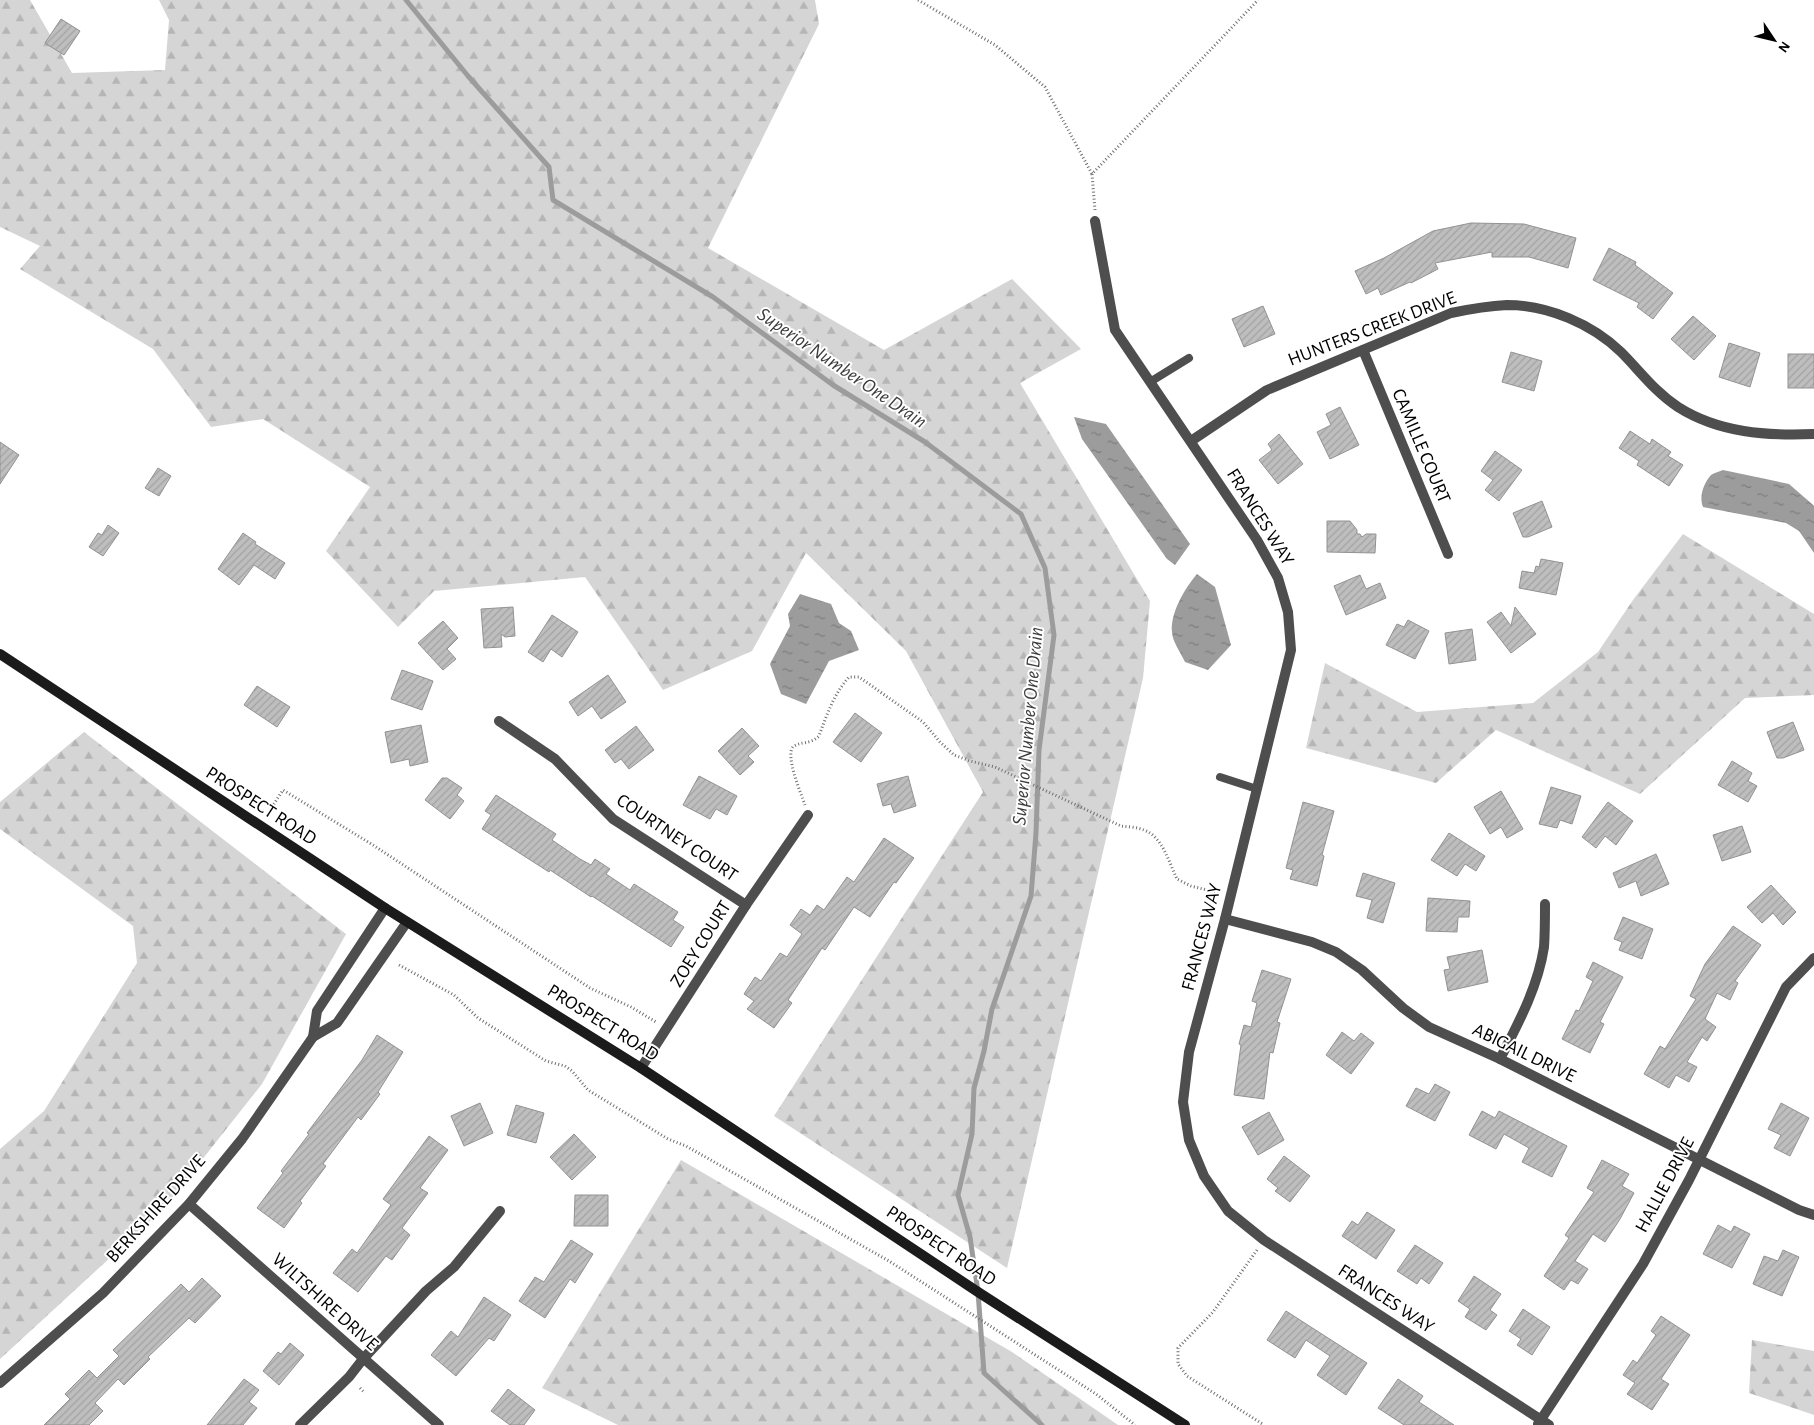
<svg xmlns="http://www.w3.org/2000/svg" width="1814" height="1425" font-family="'Alegreya Sans',sans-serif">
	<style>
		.forest { fill: url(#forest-firs) }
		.water { fill: url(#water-ripples) }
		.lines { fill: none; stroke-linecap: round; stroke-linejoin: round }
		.stream { stroke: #9c9c9c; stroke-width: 5 }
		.building { fill: url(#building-hatch); stroke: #929292 }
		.path { stroke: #707070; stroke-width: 3; stroke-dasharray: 1 2.5; stroke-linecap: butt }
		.service { stroke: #4e4e4e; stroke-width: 8 }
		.minor { stroke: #4e4e4e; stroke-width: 10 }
		.secondary { stroke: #1b1b1b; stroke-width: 10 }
		.labels { text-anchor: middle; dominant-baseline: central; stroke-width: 4; stroke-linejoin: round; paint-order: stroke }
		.street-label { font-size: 19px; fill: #000; stroke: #fff }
		.water-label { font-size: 20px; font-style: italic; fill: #3d3d3d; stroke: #fff }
	</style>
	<defs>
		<pattern id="forest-firs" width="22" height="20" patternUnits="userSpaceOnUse" patternTransform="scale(1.25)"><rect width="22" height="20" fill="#d5d5d5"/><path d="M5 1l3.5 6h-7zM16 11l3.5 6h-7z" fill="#b5b5b5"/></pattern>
		<pattern id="water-ripples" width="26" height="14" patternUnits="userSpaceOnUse" patternTransform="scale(1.25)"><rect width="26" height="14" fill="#9c9c9c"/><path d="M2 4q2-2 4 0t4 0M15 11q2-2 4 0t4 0" fill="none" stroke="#7d7d7d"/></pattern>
		<pattern id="building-hatch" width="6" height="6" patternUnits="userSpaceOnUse" patternTransform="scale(1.25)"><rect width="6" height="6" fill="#bebebe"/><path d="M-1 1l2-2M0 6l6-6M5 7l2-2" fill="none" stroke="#a2a2a2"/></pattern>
	</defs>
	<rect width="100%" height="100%" fill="#fff"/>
	<g class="forest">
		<path d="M0,0H30L72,73L165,70L169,20L159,0H815L819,24L708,248L884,350L1012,279L1081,349L1020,383L1150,601L1143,678L1007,1268L774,1116L983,792L906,651L806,553L752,651L663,690L585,577L434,591L398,627L326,551L370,487L263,419L211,427L153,349L20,269L40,246L0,227Z"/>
		<path d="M1683,534L1814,614V695L1745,698L1640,794L1496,730L1436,783L1306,748L1325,663L1417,712L1533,703L1598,652L1633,600Z"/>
		<path d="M84,732L346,934L262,1084L163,1209L0,1359V1149L44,1111L137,963L133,926L0,829V802Z"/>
		<path d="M681,1160L1012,1352L1118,1425H618L542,1388Z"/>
		<path d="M1752,1340L1814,1351V1415L1749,1393Z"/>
	</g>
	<g class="water">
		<path d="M1074,417L1106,424L1190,544L1175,565L1167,559L1082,439Z"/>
		<path d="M1723,470L1789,484L1812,504L1814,506V553L1799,531L1786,523L1703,507C1699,497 1703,484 1711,475C1714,473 1720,471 1723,470Z"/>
		<path d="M1197,574L1215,587L1231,645L1208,670L1185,662C1181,653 1172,641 1172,632C1170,613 1185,588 1197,574Z"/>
		<path d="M800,594L831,604L839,623L851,631L859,650L829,661L806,704L781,694L770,664L790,626L788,614Z"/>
	</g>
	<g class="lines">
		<path class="stream" d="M406,0L468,76L549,167L553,200L713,297L833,385L925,442L1021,514L1045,568L1054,635L1039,750L1036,833L1031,896L992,1009L984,1051L974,1088L972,1134L958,1195L970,1237L978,1292L984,1373L1042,1425"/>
	</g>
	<g class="building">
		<path d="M61,19L80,31L64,55L45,43Z"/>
		<path d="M1471,223L1524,224L1576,238L1568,268L1529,257H1492V252L1435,263L1438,269L1411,283L1410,282L1381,295L1378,288L1366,294L1355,271L1384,258L1433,231Z"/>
		<path d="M1609,248L1636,262L1635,265L1673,293L1653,319L1637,307L1639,303L1593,280Z"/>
		<path d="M1263,306L1275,334L1244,347L1232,319Z"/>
		<path d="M1693,316L1716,336L1694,360L1671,339Z"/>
		<path d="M1729,343L1760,353L1750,387L1719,377Z"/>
		<path d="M1511,352L1542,361L1534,391L1502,382Z"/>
		<rect x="1788" y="354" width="26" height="34"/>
		<path d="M1340,407L1359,445L1330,459L1317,432L1331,425L1326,414Z"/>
		<path d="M1630,431L1650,444L1652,439L1671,452L1668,456L1683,465L1669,486L1637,465L1639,461L1619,448Z"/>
		<path d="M1279,434L1303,464L1278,484L1259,460L1272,450L1268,444Z"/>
		<path d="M0,442L19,455L0,484Z"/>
		<path d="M1495,451L1522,470L1499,501L1485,490L1493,480L1481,471Z"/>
		<path d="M158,468L171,476L159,496L145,488Z"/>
		<path d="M1542,501L1552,527L1528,537H1523L1513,513Z"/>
		<path d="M1327,521H1350L1357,530V534H1360L1362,537L1366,534H1376L1375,553L1327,552Z"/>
		<path d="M108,525L119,533L103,556L89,547L98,533L102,535Z"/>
		<path d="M243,533L256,542L255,544L285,563L275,579L254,565L239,585L218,569Z"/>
		<path d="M1541,559L1563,563L1556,595L1519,588L1522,571L1534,573L1536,566L1539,567Z"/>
		<path d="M1360,575L1366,589L1380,583L1386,598L1346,615L1334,586Z"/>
		<path d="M513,607L515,636L505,637L501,634L502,647L484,648L481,609Z"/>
		<path d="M1515,607L1536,634L1511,653L1487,622L1501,612L1511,626Z"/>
		<path d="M552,615L578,632L562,657L551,649L543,662L528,652Z"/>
		<path d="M1408,620L1429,631L1415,659L1386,645L1397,624L1404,627Z"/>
		<path d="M443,621L458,638L447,649L456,659L443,670L418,643Z"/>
		<path d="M1472,629L1476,660L1449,664L1445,633Z"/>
		<path d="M402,670L433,681L422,710L391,699Z"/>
		<path d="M608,675L626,702L601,719L592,706L578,716L569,702Z"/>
		<path d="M257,686L290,707L277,727L244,705Z"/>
		<path d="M855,713L882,733L861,762L833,742Z"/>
		<path d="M1793,722L1804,750L1783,758H1777L1767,732Z"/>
		<path d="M421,725L428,762L410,766L409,759L391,763L385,732Z"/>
		<path d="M636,726L654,750L629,769L621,759L615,763L605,750Z"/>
		<path d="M742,728L759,746L748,756L754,762L740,775L718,751Z"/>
		<path d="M1732,761L1752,773L1748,781L1757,786L1748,802L1718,785Z"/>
		<path d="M699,776L737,796L727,815L716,809L710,819L683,805Z"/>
		<path d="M908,776L916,806L894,813L891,804L883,806L877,784Z"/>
		<path d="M442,778H447L462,788L457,795L464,801L450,819L425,800Z"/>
		<path d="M1551,787L1581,796L1572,824L1560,820L1557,828L1539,824Z"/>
		<path d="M1501,791L1523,829L1507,838L1501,827L1490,834L1474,807Z"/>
		<path d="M496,795L556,834L552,840L580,859L591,865L595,859L610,869L606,874L630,890L634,884L678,912L673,920L684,927L671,947L592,896L591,897L550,870L549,872L482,829L491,815L485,811Z"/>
		<path d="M1303,802L1334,811L1322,855L1324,856L1317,886L1290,879L1293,870L1286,868Z"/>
		<path d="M1608,802L1633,821L1616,845L1605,836L1596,848L1582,837Z"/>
		<path d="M1742,826L1751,852L1722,861L1713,835Z"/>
		<path d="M1449,833L1485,856L1476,871L1465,864L1457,876L1431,860Z"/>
		<path d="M884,838L914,858L896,883L894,882L870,917L854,907L825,950L822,948L788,1000L792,1003L774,1028L747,1009L754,1001L744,994L755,977L761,981L780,953L787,957L802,934L790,925L801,909L810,915L817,905L824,910L847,877L854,882Z"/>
		<path d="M1656,854L1669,884L1641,896L1636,881L1619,888L1613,873Z"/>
		<path d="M1363,873L1395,883L1383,923L1367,918L1372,900L1356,896Z"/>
		<path d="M1771,885L1796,912L1783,925L1773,913L1762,923L1747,907Z"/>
		<path d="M1428,898L1470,901L1469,917H1458L1457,932L1426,931Z"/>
		<path d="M1623,917L1653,929L1642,959L1619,950L1622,942L1614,939Z"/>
		<path d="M1733,926L1761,945L1735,981L1738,983L1730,1000L1717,993L1705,1019L1716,1027L1707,1041L1702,1037L1687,1062L1697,1067L1689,1082L1676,1075L1669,1088L1644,1074L1660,1046L1665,1049L1696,999L1690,996L1705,964Z"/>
		<path d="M1482,950L1488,982L1448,991L1444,970L1450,969L1447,957Z"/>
		<path d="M1593,962L1623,977L1600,1022L1604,1024L1590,1053L1562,1039L1576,1010L1579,1011L1593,981L1586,977Z"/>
		<path d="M1262,970L1291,979L1277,1022L1280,1023L1273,1053L1270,1052L1264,1099L1234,1095L1241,1045L1239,1044L1244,1025L1251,1027L1257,1003L1252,1001Z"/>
		<path d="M1342,1032L1354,1041L1361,1033L1374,1043L1351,1074L1326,1055Z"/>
		<path d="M377,1035L403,1052L378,1092L380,1094L361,1120L358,1117L323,1164L326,1166L300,1201L302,1203L284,1228L257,1208L283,1173L281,1171L309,1134L307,1133L362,1060Z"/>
		<path d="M1435,1084L1450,1092L1435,1121L1406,1106L1416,1088L1429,1094Z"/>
		<path d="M480,1103L493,1133L464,1146L451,1116Z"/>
		<path d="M1781,1103L1809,1118L1790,1156L1774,1148L1781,1135L1768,1129Z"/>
		<path d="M516,1105L544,1113L536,1143L507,1135Z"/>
		<path d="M1482,1111L1495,1118L1499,1111L1567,1146L1552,1177L1522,1162L1529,1148L1504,1134L1496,1149L1469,1135Z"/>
		<path d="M1269,1112L1284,1140L1258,1155L1242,1127Z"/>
		<path d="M574,1134L596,1157L572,1180L550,1157Z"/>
		<path d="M429,1136L448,1150L420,1188L428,1193L402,1228L410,1235L392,1260L386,1256L358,1292L333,1273L352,1249L357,1253L391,1205L383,1199Z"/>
		<path d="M1284,1156L1310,1176L1290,1202L1275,1191L1278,1188L1267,1179Z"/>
		<path d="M1602,1160L1629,1174L1622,1186L1634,1193L1620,1219L1605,1242L1593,1234L1575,1261L1588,1269L1578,1284L1571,1280L1564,1290L1544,1276L1569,1238L1565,1235L1594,1192L1587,1188Z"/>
		<path d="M575,1195H608V1226H574Z"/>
		<path d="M1367,1212L1395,1230L1376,1259L1342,1236L1352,1221L1358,1225Z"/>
		<path d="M1718,1225L1731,1232L1734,1226L1750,1234L1732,1268L1703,1254Z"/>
		<path d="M571,1240L593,1254L575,1283L570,1279L545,1318L519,1301L535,1277L544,1282Z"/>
		<path d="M1415,1245L1443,1263L1429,1284L1421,1278L1417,1284L1397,1271Z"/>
		<path d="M1783,1250L1799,1257L1782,1296L1753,1284L1764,1256L1778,1261Z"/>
		<path d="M1474,1276L1501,1294L1490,1310L1497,1315L1486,1330L1465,1317L1470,1309L1458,1301Z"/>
		<path d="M202,1278L221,1296L195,1323L189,1318L148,1357L150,1359L124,1385L118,1379L95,1403L103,1411L89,1425H44L70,1399L65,1394L89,1370L97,1378L119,1356L113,1350L181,1284L189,1292Z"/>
		<path d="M484,1297L511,1315L494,1341L489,1338L456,1376L431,1355L451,1331L458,1337Z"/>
		<path d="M1523,1309L1550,1327L1532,1355L1517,1345L1521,1339L1509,1331Z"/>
		<path d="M1286,1311L1367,1363L1346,1395L1317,1375L1330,1356L1306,1340L1295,1358L1267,1340Z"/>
		<path d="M1661,1316L1690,1335L1661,1379L1669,1384L1652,1410L1627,1394L1635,1383L1623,1375L1633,1360L1637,1363L1656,1335L1651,1331Z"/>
		<path d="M290,1343L304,1355L279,1385L263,1371L278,1352L281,1354Z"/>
		<path d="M244,1379L259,1390L249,1402L257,1408L243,1425H207Z"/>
		<path d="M1398,1379L1423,1396L1419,1402L1454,1425H1404L1378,1408Z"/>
		<path d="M508,1389L535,1410L524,1425H510L491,1411Z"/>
	</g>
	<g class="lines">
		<g class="path">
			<path d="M918,0L995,45L1045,87L1092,174"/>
			<path d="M1095,210L1092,174L1258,0"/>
			<path d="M805,805C801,794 785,755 793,747C800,741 810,745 819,736C827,714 834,694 849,677H859L923,722L940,742L954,755L970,761L995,767L1121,826C1128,827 1137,827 1144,830C1163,837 1169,863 1177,879L1191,886L1219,893"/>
			<path d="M266,816L283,790L373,845L590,988L631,1007L656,1022"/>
			<path d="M399,965L454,995L478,1018L546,1061L565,1066L572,1071L588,1090L668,1139L686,1146L889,1261L1096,1394L1135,1425"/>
			<path d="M1257,1250L1213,1312L1178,1348V1364L1187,1376L1264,1425"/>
			<path d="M360,1388L365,1393"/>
		</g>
		<g class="service">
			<path d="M1150,382L1189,358"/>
			<path d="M1220,777L1257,789"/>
		</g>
		<g class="minor">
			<path d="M1095,221L1115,330L1257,540L1278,578L1288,612L1291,650L1225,919L1189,1052L1183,1102L1189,1140L1204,1176L1228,1211L1264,1240L1549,1425"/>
			<path d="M1363,350L1448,554"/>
			<path d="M1191,441L1267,390L1451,313C1470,309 1488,306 1507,305C1548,305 1592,324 1621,352C1640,371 1655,392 1678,407C1719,433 1767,436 1814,434"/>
			<path d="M499,721L555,759L613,819L746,905"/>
			<path d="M1225,919L1312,942L1336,952L1362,970L1403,1008L1429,1027L1500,1059L1799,1210L1814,1215"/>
			<path d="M313,1037L317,1011L385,908"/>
			<path d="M1500,1059C1518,1024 1538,987 1544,947C1545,933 1545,918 1545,904"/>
			<path d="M641,1068L746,905L808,815"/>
			<path d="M189,1204L439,1425"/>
			<path d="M0,1383L103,1293L189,1204L242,1139L313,1037L337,1023L407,922"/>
			<path d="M1538,1424L1643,1264L1689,1180L1786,987L1814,958"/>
			<path d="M300,1425L349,1377L363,1359L426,1291L454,1267L500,1211"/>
		</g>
		<path class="secondary" d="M0,654L385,908L641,1068L978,1292L1185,1425"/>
	</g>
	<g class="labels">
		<g class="street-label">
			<text transform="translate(1372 329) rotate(-21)">HUNTERS CREEK DRIVE</text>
			<text transform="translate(1421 446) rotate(67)">CAMILLE COURT</text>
			<text transform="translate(1260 517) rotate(58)">FRANCES WAY</text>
			<text transform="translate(261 806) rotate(33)">PROSPECT ROAD</text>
			<text transform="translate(677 838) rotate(34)">COURTNEY COURT</text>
			<text transform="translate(1202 937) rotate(-75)">FRANCES WAY</text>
			<text transform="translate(701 944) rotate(-58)">ZOEY COURT</text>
			<text transform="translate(603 1023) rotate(32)">PROSPECT ROAD</text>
			<text transform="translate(1524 1053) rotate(26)">ABIGAIL DRIVE</text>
			<text transform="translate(1665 1185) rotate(-62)">HALLIE DRIVE</text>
			<text transform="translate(156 1209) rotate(-48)">BERKSHIRE DRIVE</text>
			<text transform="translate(941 1246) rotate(34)">PROSPECT ROAD</text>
			<text transform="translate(1386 1299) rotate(33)">FRANCES WAY</text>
			<text transform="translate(325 1302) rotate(42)">WILTSHIRE DRIVE</text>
		</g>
		<g class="water-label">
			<text transform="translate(842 368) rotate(34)">Superior Number One Drain</text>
			<text transform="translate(1028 726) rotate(-85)">Superior Number One Drain</text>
		</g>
	</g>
	<g transform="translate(1774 40) rotate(125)" stroke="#ffffff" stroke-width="4" paint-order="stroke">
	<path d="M0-4L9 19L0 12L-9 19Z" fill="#000000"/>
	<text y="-8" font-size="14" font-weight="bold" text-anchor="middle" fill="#000000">N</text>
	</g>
</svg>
